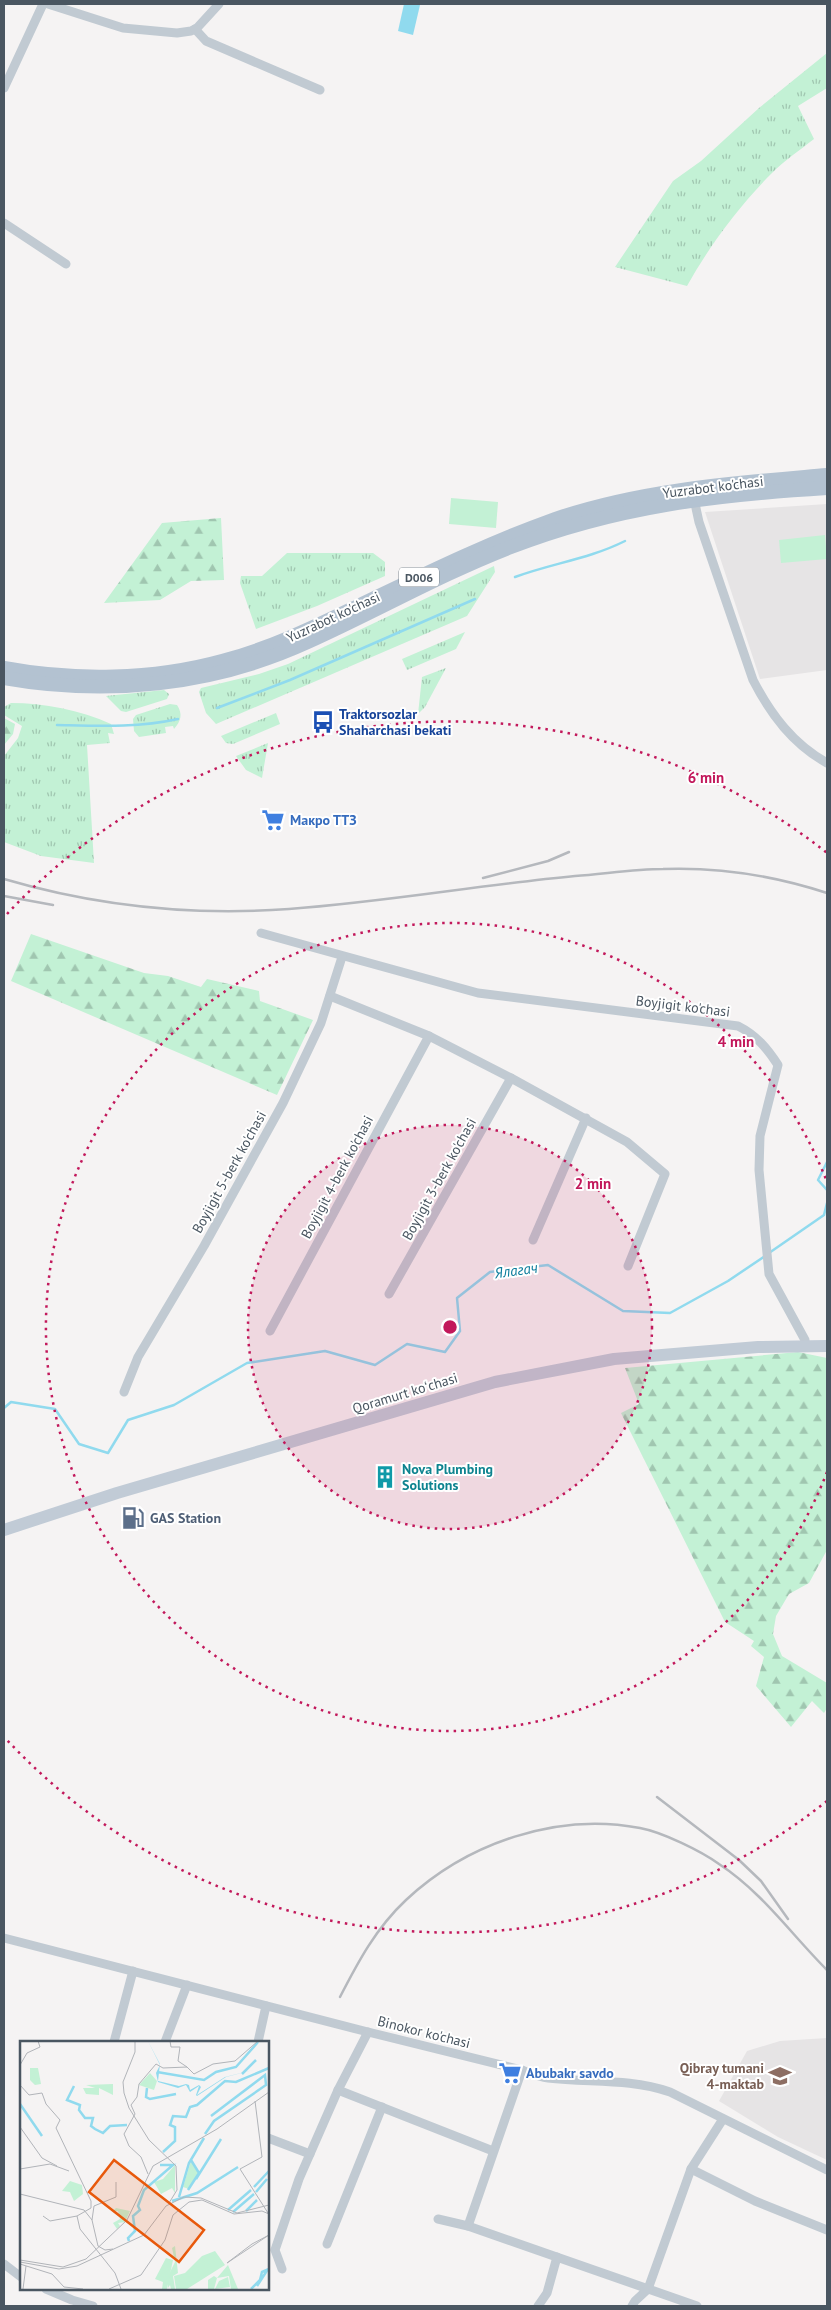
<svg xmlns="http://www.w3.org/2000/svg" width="831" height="2310" font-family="'PT Sans',sans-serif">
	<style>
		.education { fill: #e6e4e5 }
		.grass { fill: url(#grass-tufts) }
		.forest { fill: url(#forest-firs) }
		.pitch { fill: #c3f1d5 }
		.water { fill: #90daee }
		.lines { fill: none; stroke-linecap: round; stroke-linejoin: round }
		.stream { stroke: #90daee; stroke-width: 2.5 }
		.minor { stroke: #c1cad2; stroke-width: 9 }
		.secondary { stroke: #c1cbd6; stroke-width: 12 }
		.primary { stroke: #b3c2d1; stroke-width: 14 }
		.rail { stroke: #b5b8bd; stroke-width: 2.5 }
		.ring { fill: none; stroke: #c2185b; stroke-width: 2.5; stroke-dasharray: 2.5 5 }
		.labels { text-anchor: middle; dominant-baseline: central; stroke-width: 4; stroke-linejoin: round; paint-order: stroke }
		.shield { fill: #fff; stroke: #808990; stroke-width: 1 }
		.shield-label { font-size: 12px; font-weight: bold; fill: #4a5661 }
		.street-label { font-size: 14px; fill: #4a5661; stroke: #fff }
		.transit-label { font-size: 14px; font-weight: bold; fill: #164399; stroke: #fff; text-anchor: start }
		.shop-label { font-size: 14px; font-weight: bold; fill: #366cbe; stroke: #fff; text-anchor: start }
		.culture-label { font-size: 14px; font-weight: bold; fill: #0d838f; stroke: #fff; text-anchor: start }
		.service-label { font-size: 14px; font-weight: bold; fill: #4e5e75; stroke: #fff; text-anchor: start }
		.education-label { font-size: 14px; font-weight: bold; fill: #785e54; stroke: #fff; text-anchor: end }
		.water-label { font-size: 15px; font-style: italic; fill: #0c7c9b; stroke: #fff }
		.inset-river { fill: none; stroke: #90daee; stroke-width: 2.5 }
		.inset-road { fill: none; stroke: #b1b4b9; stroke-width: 1 }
		.view { fill: #e8590c; fill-opacity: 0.15; stroke: #e8590c; stroke-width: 2.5 }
		.inset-edge { fill: none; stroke: #4a5661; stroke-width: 2.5 }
		.centre { fill: #c2185b; stroke: #fff; stroke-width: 2.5 }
		.ring-label { font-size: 15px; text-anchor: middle; font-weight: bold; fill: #c2185b; stroke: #fff; stroke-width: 4; stroke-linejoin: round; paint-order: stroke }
	</style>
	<defs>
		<pattern id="grass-tufts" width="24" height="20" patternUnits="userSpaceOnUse" patternTransform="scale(1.25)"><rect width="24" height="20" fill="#c3f1d5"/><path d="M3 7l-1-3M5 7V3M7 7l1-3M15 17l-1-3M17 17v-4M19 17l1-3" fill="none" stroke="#a0c6b0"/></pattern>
		<pattern id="forest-firs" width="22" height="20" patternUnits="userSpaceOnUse" patternTransform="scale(1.25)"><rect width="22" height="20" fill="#c3f1d5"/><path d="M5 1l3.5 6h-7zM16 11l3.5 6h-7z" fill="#a0c6b0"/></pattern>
	</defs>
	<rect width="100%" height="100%" fill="#f5f3f3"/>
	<g class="education">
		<path d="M827,504V670L760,679L705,512Z"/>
		<path d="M827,2038V2160L778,2137L719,2101L747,2051L780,2041Z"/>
	</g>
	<g class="grass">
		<path d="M827,53V88L798,106L814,139C800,150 785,160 772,173C739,206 710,245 687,286L615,267L673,181L701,161L759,108Z"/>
		<path d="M287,553H373L385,562V576L317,606L256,629L240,583L241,576H262Z"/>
		<path d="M494,566L495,572L467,616L216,724L206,713L199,692L201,688L259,674L288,664Z"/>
		<path d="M465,632L456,649L407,670L402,659Z"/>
		<path d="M446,668L425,707L418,714L422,677Z"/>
		<path d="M164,690L169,694L167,699L126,712L121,711L106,696Z"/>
		<path d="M11,703C44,703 80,710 111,724L114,734L108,733L110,743L87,745L94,863L41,856L4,842V756L18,738L22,726L4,715V707Z"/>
		<path d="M170,704L177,705C183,714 181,721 174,729L173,726L165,727L166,733L139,737L134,731L133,719L136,715Z"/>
		<path d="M276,713L280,724L233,744L226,743L221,736Z"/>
		<path d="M268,743L262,778L246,770L236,756Z"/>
	</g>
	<g class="forest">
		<path d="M221,518L224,580L191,581L160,600L104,603L162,523Z"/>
		<path d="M4,718L15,724L13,734L4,745Z"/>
		<path d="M31,934L144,973L168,976L201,987L207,979L259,991L260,1001L313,1020L277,1095L11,981Z"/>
		<path d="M798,1352L827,1358V1550L809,1583L789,1594L776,1616L773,1634L782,1656L827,1683V1708L824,1713L812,1701L791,1727L756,1686L764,1657L751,1646L754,1641L725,1622L621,1413L639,1404L625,1368Z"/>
	</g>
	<g class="pitch">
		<path d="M451,498L498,502L496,528L449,524Z"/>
		<path d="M825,535L827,559L781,563L779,540Z"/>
	</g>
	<path class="water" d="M404,4L420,5L413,35L398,31Z"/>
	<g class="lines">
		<g class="stream">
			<path d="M515,577C553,563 589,559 625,541"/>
			<path d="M217,708L290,680L475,599"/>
			<path d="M57,725C99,726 137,728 178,719"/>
			<path d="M827,1162L818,1180L827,1190"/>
			<path d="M769,1253L824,1215L827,1203"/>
			<path d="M4,1408L11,1402L55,1409L79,1444L108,1453L128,1420L174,1405L247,1363L325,1351L375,1365L407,1344L445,1352L460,1331L457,1298L490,1272L548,1265L623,1311L670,1313L728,1281L765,1256"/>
		</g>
		<g class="minor">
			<path d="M48,4L123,28L177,33L191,31L197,28L219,4"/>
			<path d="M195,29L206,41L320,90"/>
			<path d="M4,88L43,4"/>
			<path d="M4,223L66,264"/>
			<path d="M694,499L699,522L753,680C771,715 793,744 827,763"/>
			<path d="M261,933L478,993L738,1026C756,1035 767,1048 778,1065L760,1136L759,1170L769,1274L805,1340V1345"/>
			<path d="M330,996L429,1036L511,1078L627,1142L665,1174L628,1266"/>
			<path d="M533,1240L586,1118"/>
			<path d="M389,1294L511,1078"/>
			<path d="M270,1331L429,1036"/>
			<path d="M124,1392L138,1357L204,1246L283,1103L321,1023L342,957"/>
			<path d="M4,1938L368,2032L522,2070C530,2073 539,2077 548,2078C590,2083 628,2078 670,2092L827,2170"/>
			<path d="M114,2042L133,1971"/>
			<path d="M165,2042L187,1985"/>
			<path d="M258,2042L266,2006"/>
			<path d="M338,2090L493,2151"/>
			<path d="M268,2138L310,2154"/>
			<path d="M691,2169L755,2201L827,2230"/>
			<path d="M438,2219L468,2226L697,2306"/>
			<path d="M468,2226L522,2070"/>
			<path d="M327,2244L382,2107"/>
			<path d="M4,2264L21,2277"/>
			<path d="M282,2269L275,2250L299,2179L338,2090L368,2032"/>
			<path d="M46,2289L72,2300L93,2306"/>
			<path d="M538,2306L547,2293L557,2257"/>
			<path d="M632,2306L635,2301L648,2289L691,2169L723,2119"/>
		</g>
		<path class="secondary" d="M4,1530L117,1493L495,1382L614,1359L758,1347L827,1346"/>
		<g class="primary">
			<path d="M4,668C74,681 153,680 222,661C269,649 314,627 358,606C423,575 488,543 555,519C643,489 736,483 827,475"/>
			<path d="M4,678C106,696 212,686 308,642C375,612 441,574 511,547C617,506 715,495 827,488"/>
		</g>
		<g class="rail">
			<path d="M483,878L548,861L569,852"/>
			<path d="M4,879C96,906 193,916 289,909C385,902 480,885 575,876C604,874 634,869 663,869C718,867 775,876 827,893"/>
			<path d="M4,896L53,905"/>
			<path d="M657,1797L739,1860L761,1881L788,1919"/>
			<path d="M340,1997C358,1962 376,1928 406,1900C467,1843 557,1812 640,1828C662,1832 701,1851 719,1864C762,1892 791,1934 827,1970"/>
		</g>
	</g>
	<circle cx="450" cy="1327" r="202" fill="#c2185b" fill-opacity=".12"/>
	<g class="ring">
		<circle cx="450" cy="1327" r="202"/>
		<path d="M827 1472A404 404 0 1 1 827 1182"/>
		<path d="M827 1801A606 606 0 0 1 7 1740M7 914A606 606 0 0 1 827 853"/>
	</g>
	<defs>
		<symbol id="bus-bare" viewBox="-9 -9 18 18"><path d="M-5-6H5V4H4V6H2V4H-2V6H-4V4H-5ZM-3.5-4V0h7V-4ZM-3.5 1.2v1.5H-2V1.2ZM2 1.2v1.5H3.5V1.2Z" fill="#1a4fb4" stroke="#fff" stroke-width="2.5" paint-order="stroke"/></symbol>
		<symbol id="supermarket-bare" viewBox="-9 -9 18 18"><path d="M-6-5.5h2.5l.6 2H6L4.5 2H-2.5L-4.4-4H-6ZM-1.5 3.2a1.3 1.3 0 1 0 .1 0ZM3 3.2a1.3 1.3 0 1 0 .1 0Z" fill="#3f7fe0" stroke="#fff" stroke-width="2.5" paint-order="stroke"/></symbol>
		<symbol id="building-bare" viewBox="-9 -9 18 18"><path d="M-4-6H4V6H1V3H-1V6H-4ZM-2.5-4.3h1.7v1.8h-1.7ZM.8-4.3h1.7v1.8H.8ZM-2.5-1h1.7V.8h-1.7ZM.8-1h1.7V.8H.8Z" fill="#0f9aa8" stroke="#fff" stroke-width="2.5" paint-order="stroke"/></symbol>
		<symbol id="fuel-bare" viewBox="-9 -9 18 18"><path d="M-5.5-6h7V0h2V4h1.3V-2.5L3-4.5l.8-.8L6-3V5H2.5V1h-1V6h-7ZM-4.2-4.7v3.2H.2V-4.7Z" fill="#5c6f8a" stroke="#fff" stroke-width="2.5" paint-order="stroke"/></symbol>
		<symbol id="school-bare" viewBox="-9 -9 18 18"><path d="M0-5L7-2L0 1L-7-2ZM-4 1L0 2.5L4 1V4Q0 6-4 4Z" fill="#8d6e63" stroke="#fff" stroke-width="2.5" paint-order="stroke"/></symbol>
	</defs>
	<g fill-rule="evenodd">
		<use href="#bus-bare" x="307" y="706" width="32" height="32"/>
		<use href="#supermarket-bare" x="257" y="804" width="32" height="32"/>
		<use href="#building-bare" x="369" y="1461" width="32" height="32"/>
		<use href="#fuel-bare" x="117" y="1502" width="32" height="32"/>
		<use href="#supermarket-bare" x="494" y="2057" width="32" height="32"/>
		<use href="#school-bare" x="764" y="2060" width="32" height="32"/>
	</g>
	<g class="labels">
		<rect class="shield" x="399" y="567.5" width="40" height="19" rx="4"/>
		<g class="shield-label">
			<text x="419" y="577">D006</text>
		</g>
		<g class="street-label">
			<text transform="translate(713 487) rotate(-7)">Yuzrabot ko'chasi</text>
			<text transform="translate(333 617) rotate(-25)">Yuzrabot ko'chasi</text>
			<text transform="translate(683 1006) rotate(7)">Boyjigit ko'chasi</text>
			<text transform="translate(229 1172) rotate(-61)">Boyjigit 5-berk ko'chasi</text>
			<text transform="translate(337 1177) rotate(-62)">Boyjigit 4-berk ko'chasi</text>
			<text transform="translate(439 1179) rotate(-61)">Boyjigit 3-berk ko'chasi</text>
			<text transform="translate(405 1393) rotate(-17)">Qoramurt koʻchasi</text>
			<text transform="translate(424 2032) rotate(14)">Binokor ko'chasi</text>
		</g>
		<g class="transit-label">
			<text x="339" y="714">Traktorsozlar<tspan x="339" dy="16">Shaharchasi bekati</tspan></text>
		</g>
		<g class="shop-label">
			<text x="290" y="820">Макро ТТЗ</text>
			<text x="526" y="2073">Abubakr savdo</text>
		</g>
		<g class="culture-label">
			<text x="402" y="1469">Nova Plumbing<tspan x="402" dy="16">Solutions</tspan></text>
		</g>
		<g class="service-label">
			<text x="150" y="1518">GAS Station</text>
		</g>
		<g class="education-label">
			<text x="764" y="2068">Qibray tumani<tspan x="764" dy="16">4-maktab</tspan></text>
		</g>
		<g class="water-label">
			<text transform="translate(516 1270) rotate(-8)">Ялагач</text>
		</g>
	</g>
	<g transform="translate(20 2041)">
		<rect width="249" height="249" fill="#f5f3f3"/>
		<path d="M10,27H18L21,43L15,44L10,39ZM93,43V54L79,47V54L66,53L63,47H75L66,44ZM155,205L158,232L153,235L155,248H151L150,244L148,247V235L155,221L152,207ZM208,224L218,248H211L209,235L197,237L194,248H188V239L194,235L197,237Z" fill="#c3f1d5"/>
		<path d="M171,120L178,132L169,148L163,146ZM155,124V152L152,147L141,153L134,141L143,138ZM96,167L110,170L105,181L98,182L100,185L97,188L93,182L100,178L98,170H93ZM195,210L205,224L167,248H156L154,235L165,232L182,215ZM208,236L210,246L195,248L199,240Z" fill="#c3f1d5"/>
		<path d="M130,32L137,40L134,49L119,44ZM50,140L62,144L63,153L54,160L50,151L42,150Z" fill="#c3f1d5"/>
		<path d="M146,217L153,219L147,248H142L143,241L135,238Z" fill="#c3f1d5"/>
		<path d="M128,0L140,23L138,40L159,45L166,43L169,44L170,49L179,44L181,46L177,54L205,36L249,25L206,36L177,55L176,54L179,45L170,51L166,44L158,47L138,41L136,32L140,24Z" fill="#90daee"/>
		<path class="inset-river" d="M137,31L184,39L196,31L216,26L238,1M222,33L236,19M54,45L47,59L60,64L59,69L65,77H73L71,85L75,88L83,92L90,85L107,84M127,47L126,56L130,58L156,53M0,63L22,95M185,93L194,80L246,44L245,34L191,75M143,111L155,100V86L150,84L153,75L166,76L170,66L177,64L205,40L216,41L249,27M176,138L201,98M234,146L249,130M168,149L179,132L171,119M236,151L247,138M159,156L169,122L184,97M152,160L177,152L218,126M208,169L231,149M226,170L237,159M213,171L234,153M109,200L108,197L115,190L113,175L120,169L118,165L124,149L153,124H140M237,245L248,228M231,248L240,239L242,231L249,228"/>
		<path class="inset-road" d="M115,0V11L103,41L104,52L109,67L129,99L156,125L157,149L149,162M150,0L151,6H160L158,20L167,26M0,24L7,12L20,6L18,0M167,26L174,33L193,23L215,20L238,0M0,44L9,54L22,52L26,63L40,79L36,87L71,160V167L57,175L60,188L95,232L101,248M235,60L242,116L220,128L248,172M0,86L22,117L37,125M0,128L30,123L49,130M128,133L121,116L109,105L104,93L115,73L111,64L117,56L119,43L136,23L143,27L167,26M0,153L64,169L72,179L78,205L85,209L93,208M23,175L30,180L57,175M72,179L74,165L96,156V141M249,194L232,203L207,222L249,194M0,219L43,226L66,218L107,179L133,125L197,88L249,51M0,221L39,228L57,225L124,194L146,165L164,156L181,157L217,172L249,164M0,223L32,233L44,246L63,248M3,248L6,225M89,248L121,234L145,199L153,174L169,161L182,159L214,173L242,170L249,173"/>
		<path class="view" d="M94,119L184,189L159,221L69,151Z"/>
		<rect width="249" height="249" class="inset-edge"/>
	</g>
	<circle cx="450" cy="1327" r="8" class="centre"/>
	<g class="ring-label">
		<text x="706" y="783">6 min</text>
		<text x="736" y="1047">4 min</text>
		<text x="593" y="1189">2 min</text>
	</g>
	<rect width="831" height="2310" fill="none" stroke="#4a5661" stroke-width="10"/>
</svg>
